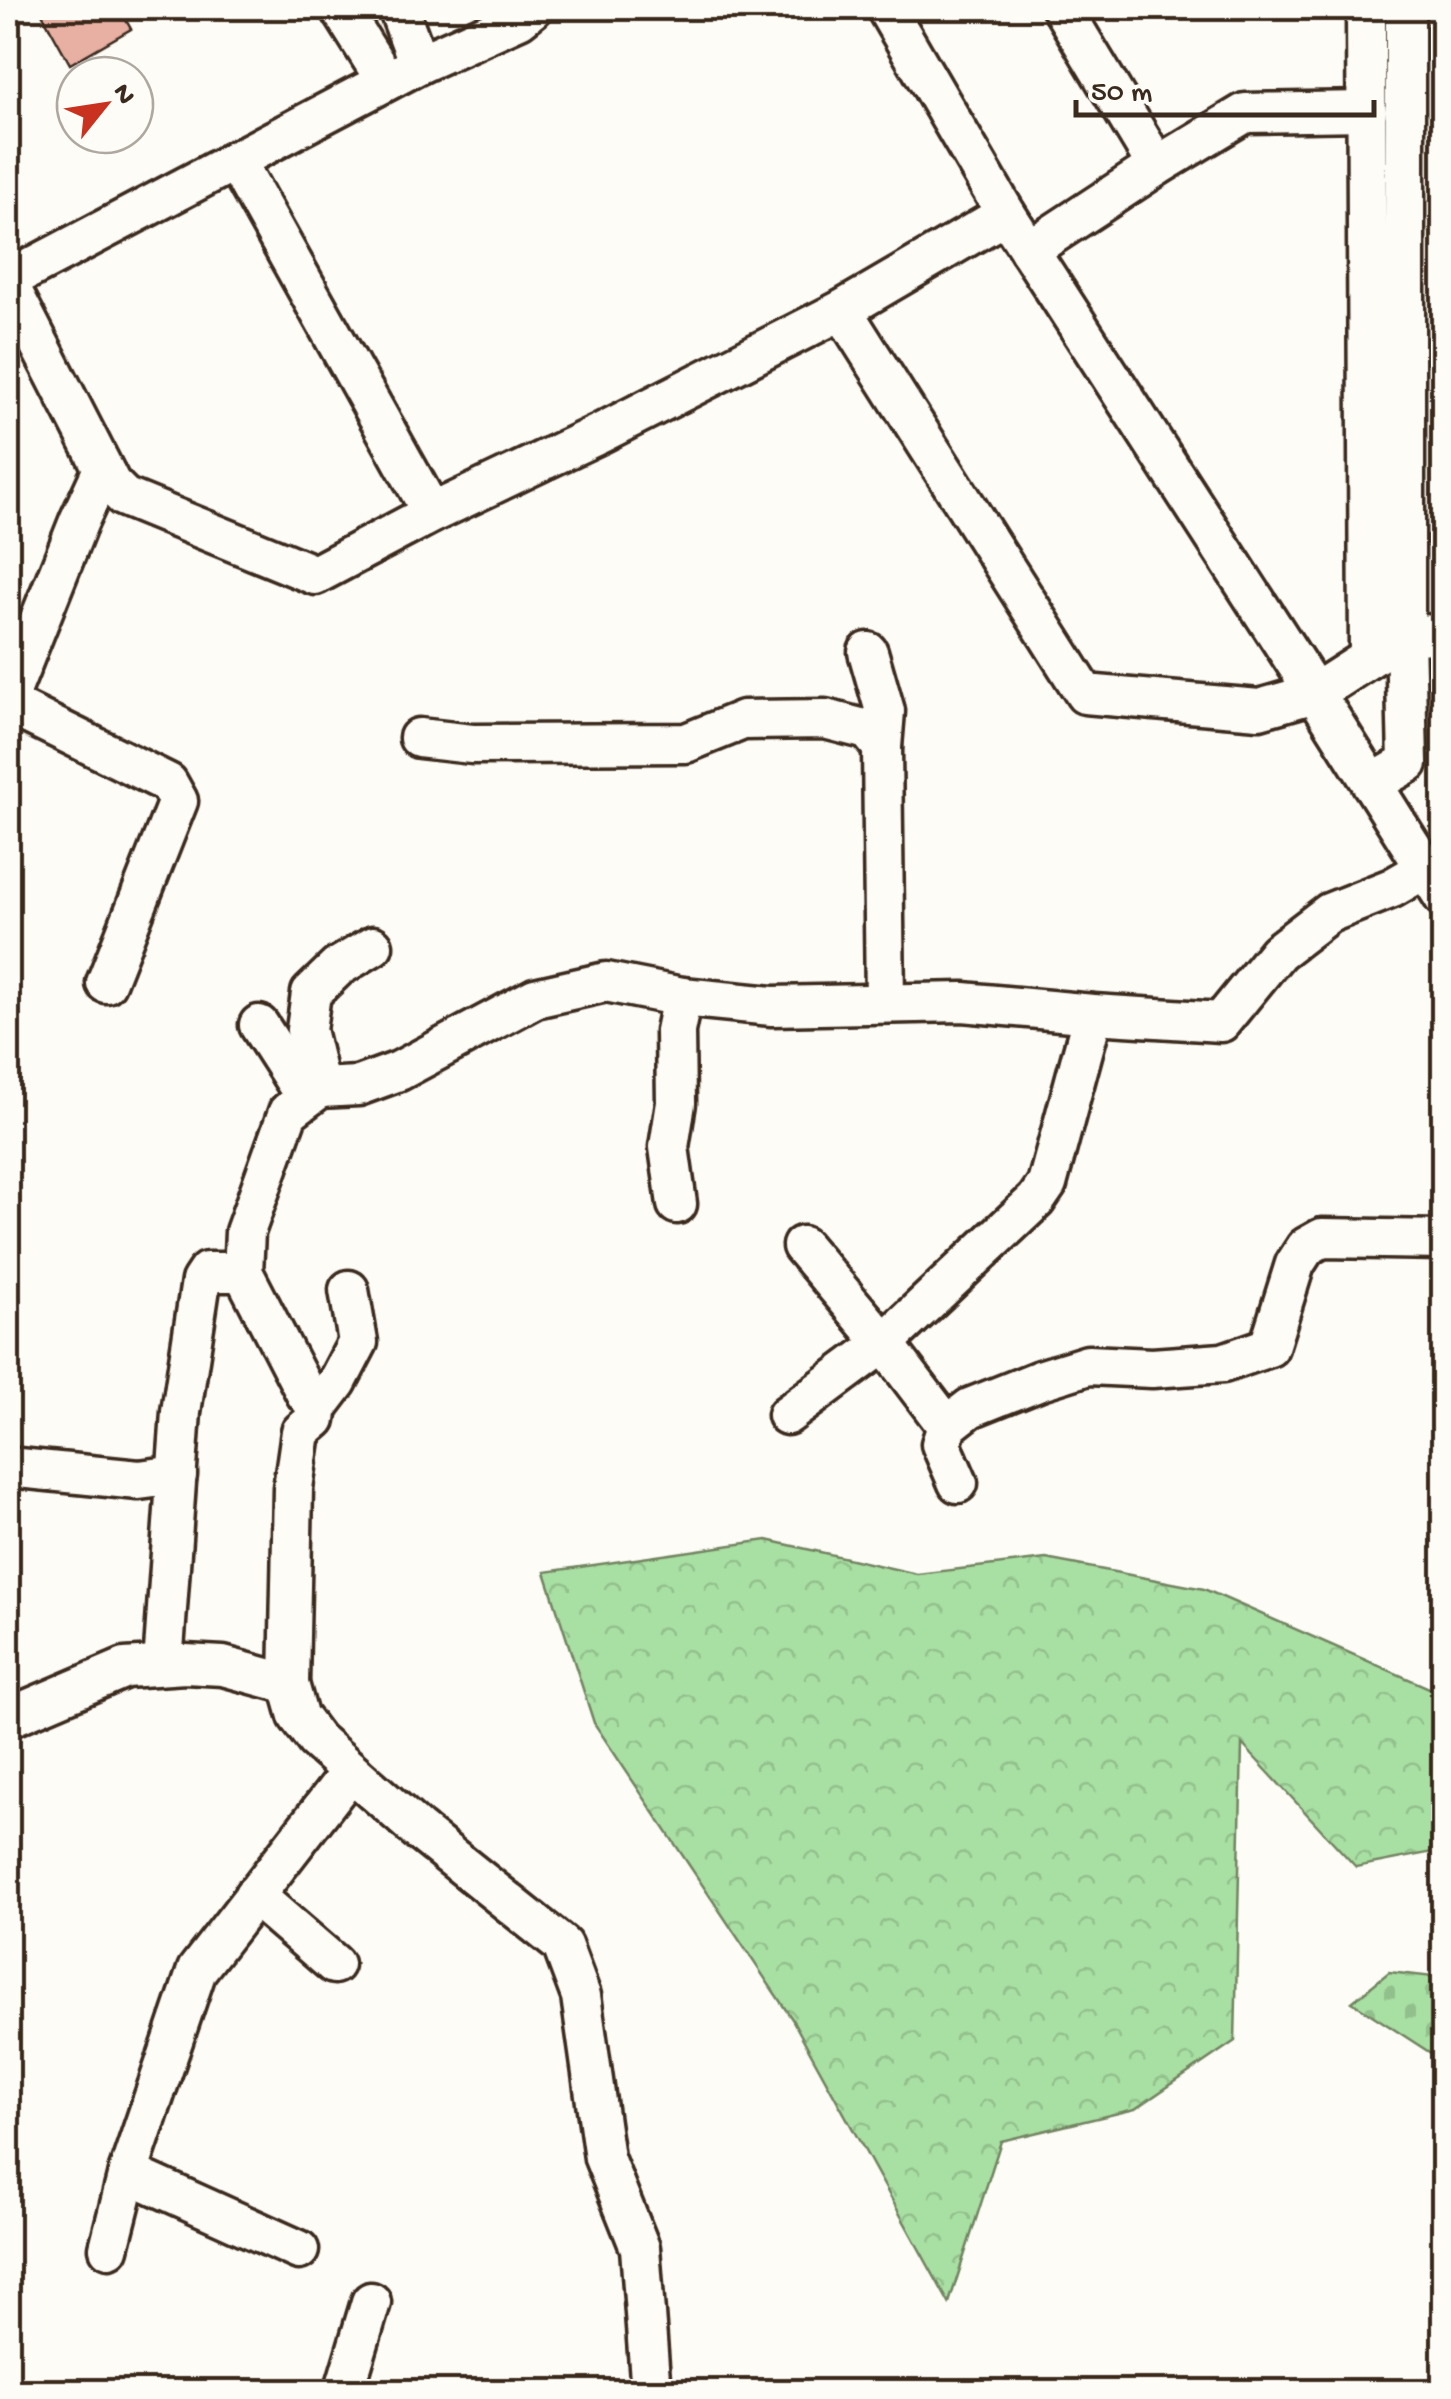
<svg xmlns="http://www.w3.org/2000/svg" width="1451" height="2399" font-family="'Gochi Hand',sans-serif">
	<style>
		.forest { fill: url(#forest-crowns); stroke: #728460; stroke-width: 2.5 }
		.cemetery { fill: url(#cemetery-stones); stroke: #728460; stroke-width: 2.5 }
		.building { fill: #e8afa3; stroke: #3b2a1e; stroke-width: 2.5 }
		.lines { fill: none; stroke-linecap: round; stroke-linejoin: round }
		.minor-casing { stroke: #3b2a1e; stroke-width: 45 }
		.minor { stroke: #fdfcf7; stroke-width: 38 }
	</style>
	<defs>
		<pattern id="forest-crowns" width="20" height="18" patternUnits="userSpaceOnUse" patternTransform="scale(2.5)"><rect width="20" height="18" fill="#a8dfa3"/><path d="M2 6a3 3 0 1 1 6 0M12 15a3 3 0 1 1 6 0" fill="none" stroke="#92c08c"/></pattern>
		<pattern id="cemetery-stones" width="16" height="16" patternUnits="userSpaceOnUse" patternTransform="scale(2.5)"><rect width="16" height="16" fill="#a8dfa3"/><path d="M2 7V4a2 2 0 0 1 4 0v3zM10 15v-3a2 2 0 0 1 4 0v3z" fill="#92c08c"/></pattern>
	</defs>
	<rect width="100%" height="100%" fill="#fdfcf7"/>
	<filter id="ink" filterUnits="userSpaceOnUse"><feTurbulence type="fractalNoise" baseFrequency=".01" numOctaves="2"/><feDisplacementMap in="SourceGraphic" scale="20" xChannelSelector="R" yChannelSelector="G"/><feConvolveMatrix kernelMatrix="1 2 1 2 8 2 1 2 1" color-interpolation-filters="sRGB"/></filter>
	<g filter="url(#ink)">
		<path class="forest" d="M767,1540L917,1574L1046,1559L1204,1589L1443,1694V1850L1356,1867L1242,1744L1235,2041L1135,2109L1001,2141L949,2303L792,2019L594,1723L545,1572Z"/>
		<path class="cemetery" d="M1389,1972L1443,1978V2061L1352,2002Z"/>
		<path class="building" d="M39,8H119L131,29L70,64Z"/>
		<g class="lines">
			<defs>
				<g id="minor">
					<path d="M340,8L386,81"/>
					<path d="M886,8L1006,214L1315,693L1444,898"/>
					<path d="M1062,8L1157,166"/>
					<path d="M1366,8L1369,658"/>
					<path d="M419,64L519,19L533,8"/>
					<path d="M235,160L432,513"/>
					<path d="M1029,250L1157,166L1245,113L1367,111"/>
					<path d="M8,280L419,64L398,8"/>
					<path d="M8,283L111,484L124,497L315,575L432,513L601,433L842,310L1006,214"/>
					<path d="M842,310L1085,694L1259,709L1315,693L1405,635L1444,634"/>
					<path d="M868,652L885,711L882,747"/>
					<path d="M8,699L79,521L103,469"/>
					<path d="M8,704L168,783L178,801L106,983"/>
					<path d="M419,738L472,744L686,743L743,720L825,719L868,730L882,747L885,1003"/>
					<path d="M1372,784L1408,763L1405,635V8"/>
					<path d="M259,1025L306,1098"/>
					<path d="M320,1088L306,1030L311,993L338,967L373,946"/>
					<path d="M677,1204L669,1147L676,1103L675,1031L682,997"/>
					<path d="M802,1246L884,1343L947,1426"/>
					<path d="M318,1407L337,1382L358,1342L349,1290"/>
					<path d="M787,1415L884,1343L1036,1200L1047,1184L1093,1014"/>
					<path d="M8,1467L139,1480L177,1475"/>
					<path d="M958,1483L941,1444L947,1426L970,1408L1040,1380L1088,1365L1152,1368L1223,1363L1269,1347L1295,1264L1306,1247L1322,1238L1444,1240"/>
					<path d="M163,1665L181,1412L201,1281L207,1272H243"/>
					<path d="M8,1718L125,1668L185,1664L223,1666L289,1684"/>
					<path d="M254,1895L334,1964"/>
					<path d="M128,2173L299,2250"/>
					<path d="M109,2248L128,2173L197,1970L351,1771"/>
					<path d="M344,2392L371,2302"/>
					<path d="M651,2392L640,2248L604,2158L581,1996L562,1945L418,1830L316,1740L298,1716L289,1684L293,1488L301,1432L316,1419L318,1407L306,1394L243,1272L245,1232L288,1112L320,1088L358,1086L399,1071L535,998L606,982L682,997L772,1006L963,1002L1093,1014L1221,1022L1278,952L1329,913L1392,888L1425,869"/>
				</g>
			</defs>
			<use href="#minor" class="minor-casing"/>
			<use href="#minor" class="minor"/>
		</g>
	</g>
	<rect width="1451" height="2399" fill="none" stroke="#fdfcf7" stroke-width="40"/>
	<rect x="20" y="20" width="1411" height="2359" fill="none" stroke="#3b2a1e" stroke-width="4" filter="url(#ink)"/>
	<g transform="translate(105 105) rotate(60)"><circle r="48" fill="#fdfcf7" stroke="#afa8a0" stroke-width="2.5"/>
	<path d="M0-8L18 38L0 25L-18 38Z" fill="#c8321e"/>
	<text y="-15" font-size="28" font-weight="bold" text-anchor="middle" fill="#3b2a1e">N</text>
	</g>
	<path d="M1076 100v15h298v-15" fill="none" stroke="#3b2a1e" stroke-width="5"/>
	<text x="1091" y="100" font-size="30" fill="#3b2a1e" stroke="#fdfcf7" stroke-width="8" paint-order="stroke">50 m</text>
</svg>
